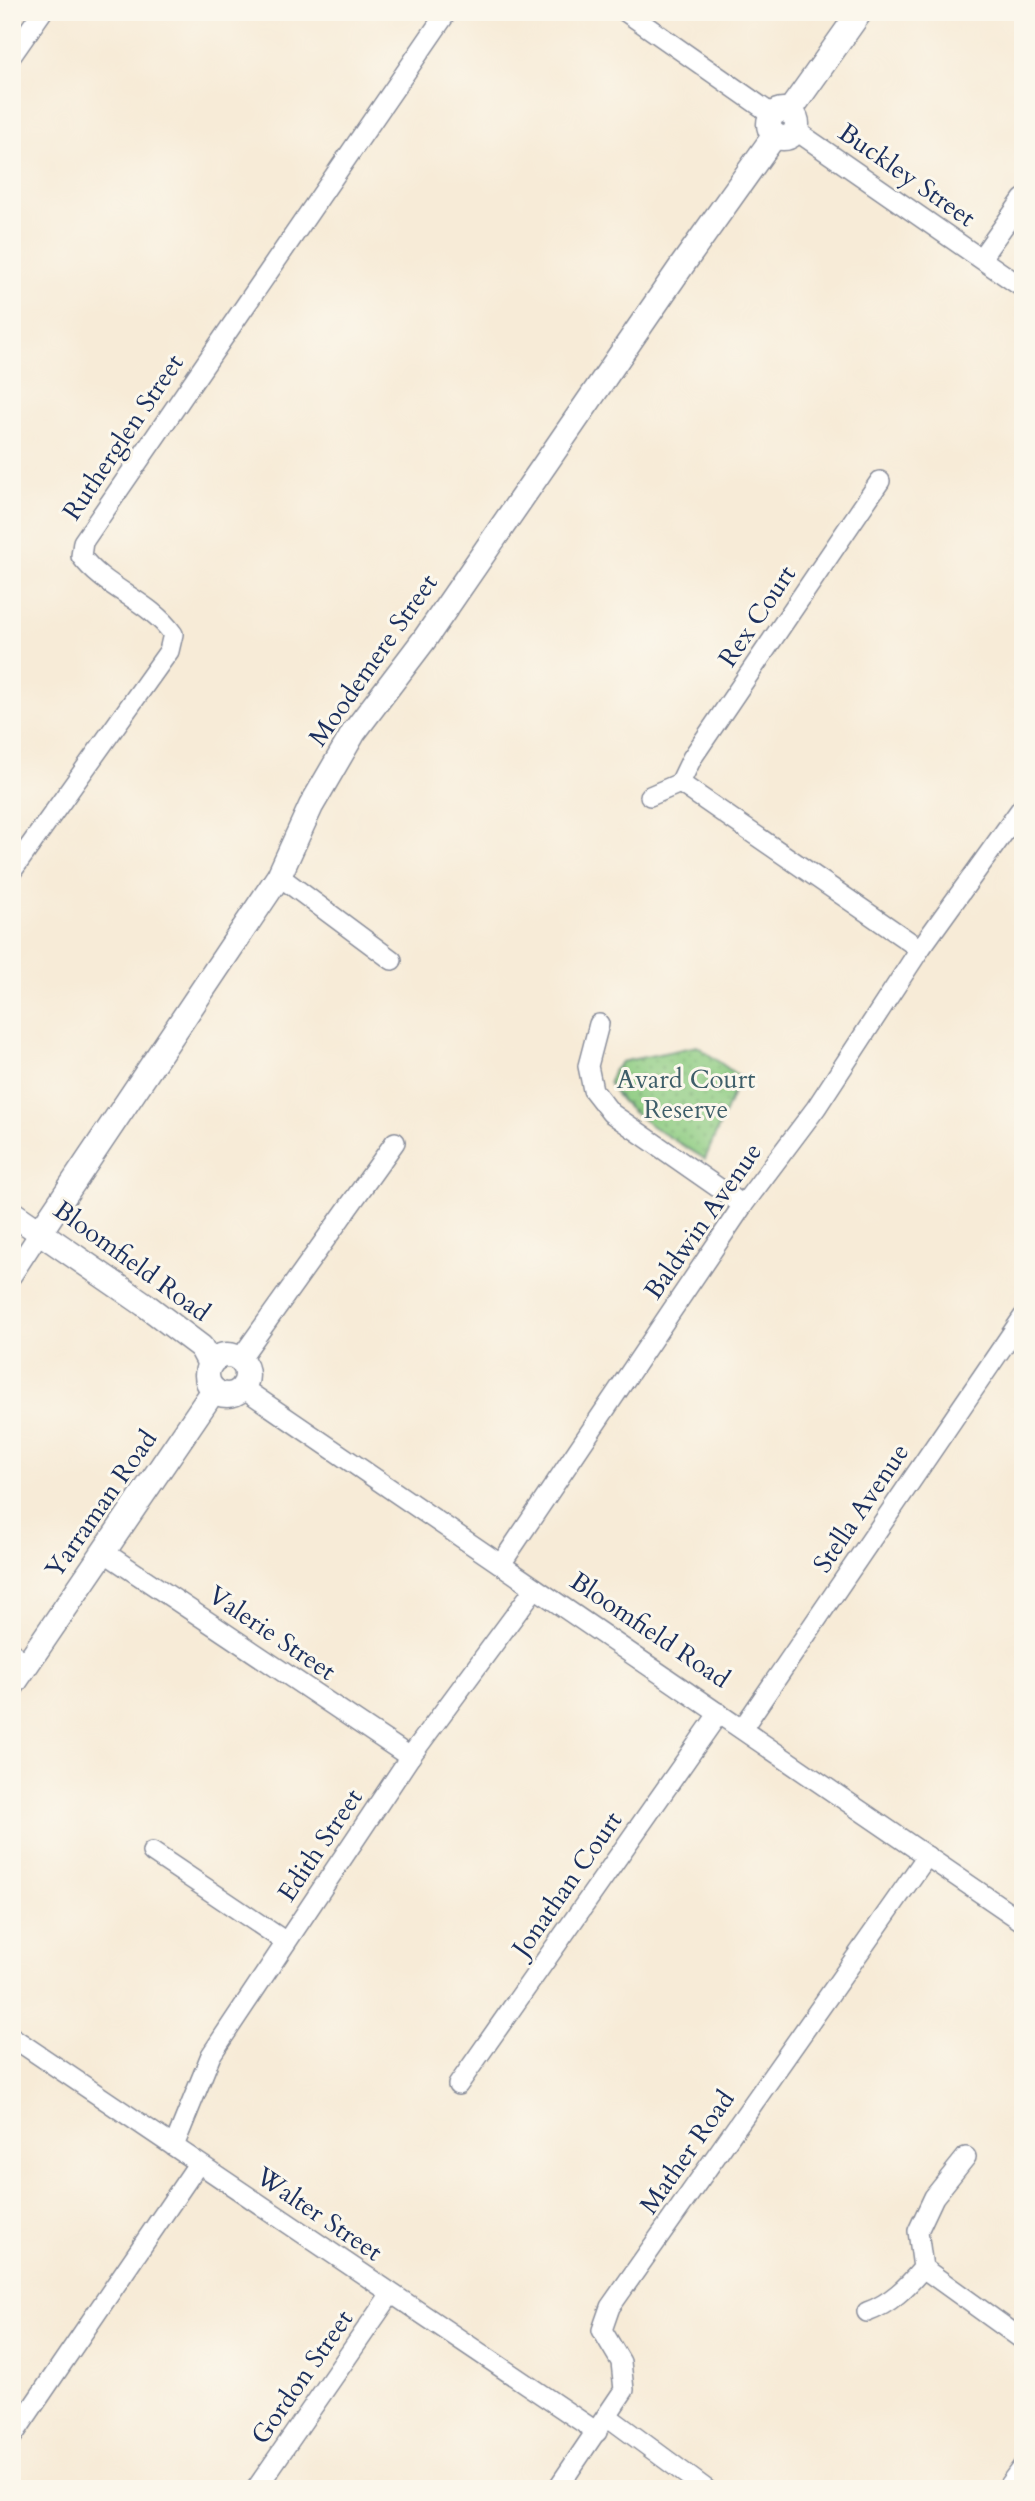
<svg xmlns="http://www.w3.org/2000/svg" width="1035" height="2501" font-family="Cardo,serif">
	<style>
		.park { fill: url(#park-dots); stroke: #547e70; stroke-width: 2 }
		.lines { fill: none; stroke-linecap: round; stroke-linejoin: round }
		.minor-casing { stroke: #898d9a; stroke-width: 22 }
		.tertiary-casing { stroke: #898d9a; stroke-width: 27 }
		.minor { stroke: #fff; stroke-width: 19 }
		.tertiary { stroke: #fff; stroke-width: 24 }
		.labels { text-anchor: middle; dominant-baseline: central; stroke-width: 6; stroke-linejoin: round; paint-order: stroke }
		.street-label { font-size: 26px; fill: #1b2f5e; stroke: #fbf7ec }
		.park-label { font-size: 26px; fill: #3e5e69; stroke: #fbf7ec }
	</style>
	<defs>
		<pattern id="park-dots" width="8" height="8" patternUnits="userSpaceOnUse" patternTransform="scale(1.75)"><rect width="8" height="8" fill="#8ecc82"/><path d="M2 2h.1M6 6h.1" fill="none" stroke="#73a66e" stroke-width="1.8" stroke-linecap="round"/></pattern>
	</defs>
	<rect width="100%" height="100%" fill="#fbf7ec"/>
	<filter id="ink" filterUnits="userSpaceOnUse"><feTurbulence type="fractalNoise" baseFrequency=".0143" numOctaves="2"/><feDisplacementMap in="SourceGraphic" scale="14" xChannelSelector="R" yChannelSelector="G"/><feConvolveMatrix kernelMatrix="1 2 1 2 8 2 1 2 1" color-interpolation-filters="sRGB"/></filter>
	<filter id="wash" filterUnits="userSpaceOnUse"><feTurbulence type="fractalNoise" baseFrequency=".00686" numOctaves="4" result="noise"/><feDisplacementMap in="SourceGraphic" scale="28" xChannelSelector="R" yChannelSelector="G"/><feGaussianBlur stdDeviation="1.57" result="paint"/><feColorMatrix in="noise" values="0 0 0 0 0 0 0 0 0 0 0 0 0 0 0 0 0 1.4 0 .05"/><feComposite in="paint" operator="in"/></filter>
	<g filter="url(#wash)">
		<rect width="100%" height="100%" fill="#f7ebd7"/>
		<path class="park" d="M697,1046L740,1077L705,1159C676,1140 622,1114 609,1082L613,1071L621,1062Z"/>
	</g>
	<g filter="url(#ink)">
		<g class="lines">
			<defs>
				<g id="minor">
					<path d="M626,12L773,115"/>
					<path d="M12,55L42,12"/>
					<path d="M795,130L1023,288"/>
					<path d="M981,258L1023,199"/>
					<path d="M880,481L692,758L680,783L920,949"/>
					<path d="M650,796L680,783"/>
					<path d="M12,871L169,651L173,634C149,600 105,589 81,556L83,542L447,12"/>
					<path d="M279,876L392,960"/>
					<path d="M599,1024L588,1066L593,1090L611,1113L743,1205"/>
					<path d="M12,1275L40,1232"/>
					<path d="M240,1359L395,1142"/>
					<path d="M243,1388L1023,1922"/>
					<path d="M104,1552L410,1757"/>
					<path d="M501,1564L743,1205L816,1108L920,949L1023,806"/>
					<path d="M12,1653L27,1664"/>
					<path d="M742,1729L1023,1317"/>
					<path d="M152,1852L286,1942"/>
					<path d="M12,2037L597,2432"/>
					<path d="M458,2085L719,1713"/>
					<path d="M174,2146L211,2055L410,1757L535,1588"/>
					<path d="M923,2268L1023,2340"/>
					<path d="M867,2312C890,2304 907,2287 923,2268L918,2231L934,2197L966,2157"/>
					<path d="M607,2416L706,2489"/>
					<path d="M12,2437L198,2164"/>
					<path d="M256,2489L390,2295"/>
					<path d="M557,2489L624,2390L621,2362L602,2330L610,2307L927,1856"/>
					<path d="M1006,2489L1023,2466"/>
				</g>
				<g id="tertiary">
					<circle cx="783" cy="124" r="14"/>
					<path d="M789,112L860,12"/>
					<path d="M12,1213L144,1304L201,1347L210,1364"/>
					<path d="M40,1232L279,876L311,806L354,732L424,640L683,264L775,135"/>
					<circle cx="227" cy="1375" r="20"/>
					<path d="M12,1686L214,1390"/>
				</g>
			</defs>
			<use href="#minor" class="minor-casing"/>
			<use href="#tertiary" class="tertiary-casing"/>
			<use href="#minor" class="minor"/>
			<use href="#tertiary" class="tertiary"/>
		</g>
	</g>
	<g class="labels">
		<g class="street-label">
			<text transform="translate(907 175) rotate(35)">Buckley Street</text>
			<text transform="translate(123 437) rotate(-56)">Rutherglen Street</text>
			<text transform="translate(757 616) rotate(-56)">Rex Court</text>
			<text transform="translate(373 660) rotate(-55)">Moodemere Street</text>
			<text transform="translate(703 1221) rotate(-55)">Baldwin Avenue</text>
			<text transform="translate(132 1261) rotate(36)">Bloomfield Road</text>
			<text transform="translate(101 1504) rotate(-55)">Yarraman Road</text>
			<text transform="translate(861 1508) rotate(-56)">Stella Avenue</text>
			<text transform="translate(650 1630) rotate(34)">Bloomfield Road</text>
			<text transform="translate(272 1633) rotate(34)">Valerie Street</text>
			<text transform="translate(320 1845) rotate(-56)">Edith Street</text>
			<text transform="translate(567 1884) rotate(-55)">Jonathan Court</text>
			<text transform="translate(687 2152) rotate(-55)">Mather Road</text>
			<text transform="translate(319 2214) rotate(34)">Walter Street</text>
			<text transform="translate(302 2377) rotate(-55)">Gordon Street</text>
		</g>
		<g class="park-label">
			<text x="686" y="1079">Avard Court<tspan x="686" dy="30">Reserve</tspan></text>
		</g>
	</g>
	<rect width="1035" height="2501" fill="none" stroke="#fbf7ec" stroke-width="42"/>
</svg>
